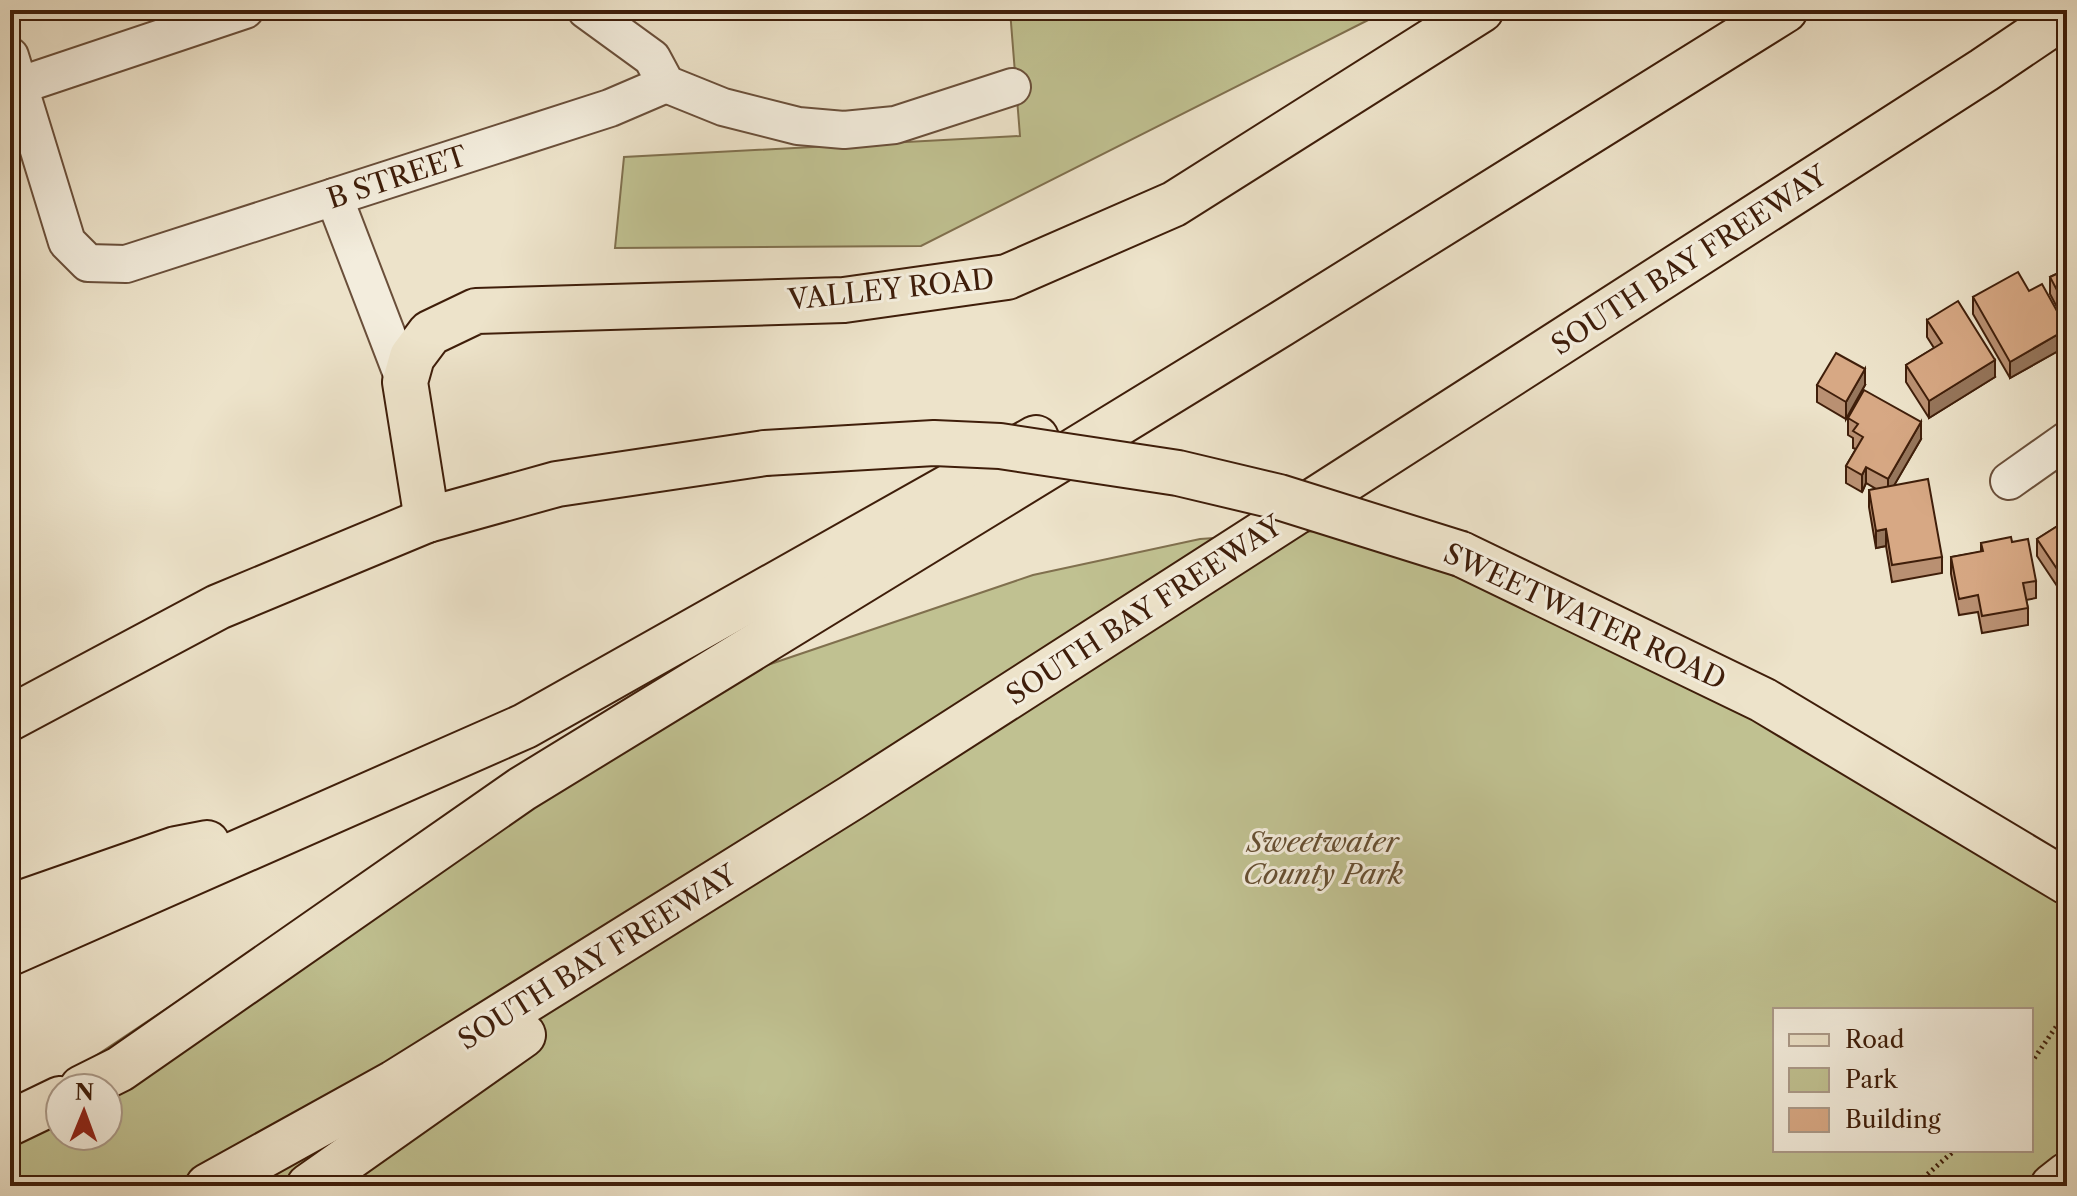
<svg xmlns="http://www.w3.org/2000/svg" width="2077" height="1196" font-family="'Libre Caslon Text',serif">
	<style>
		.green { fill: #c0c191; stroke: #80704e; stroke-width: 2; fill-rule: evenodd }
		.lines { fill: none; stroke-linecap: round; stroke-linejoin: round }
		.minor-casing { stroke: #6a4f3a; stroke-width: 40 }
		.major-casing { stroke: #3f1e0a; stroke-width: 48 }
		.highway-casing { stroke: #3f1e0a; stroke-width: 48 }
		.path { stroke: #3f1e0a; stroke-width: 5; stroke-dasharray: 2 4; stroke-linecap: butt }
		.minor { stroke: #f3eddd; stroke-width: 36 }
		.major { stroke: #ede3ca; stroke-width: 44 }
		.highway { stroke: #ede3ca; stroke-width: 44 }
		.major-bridge-casing { stroke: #3f1e0a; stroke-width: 48; stroke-linecap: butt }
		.major-bridge { stroke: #ede3ca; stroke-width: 44 }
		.wall { fill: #b99072; stroke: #3f1e0a; stroke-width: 2 }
		.shaded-wall { fill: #96765c; stroke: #3f1e0a; stroke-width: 2 }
		.building { fill: #d7a884; stroke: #3f1e0a; stroke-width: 2 }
		.labels { text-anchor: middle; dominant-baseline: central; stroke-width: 6; stroke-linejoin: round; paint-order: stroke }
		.street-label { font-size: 28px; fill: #3f1e0a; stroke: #f3eddd }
		.park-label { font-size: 28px; font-style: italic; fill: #664f32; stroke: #f3eddd }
	</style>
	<rect width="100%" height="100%" fill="#ede3ca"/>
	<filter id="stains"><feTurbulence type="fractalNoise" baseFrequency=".0025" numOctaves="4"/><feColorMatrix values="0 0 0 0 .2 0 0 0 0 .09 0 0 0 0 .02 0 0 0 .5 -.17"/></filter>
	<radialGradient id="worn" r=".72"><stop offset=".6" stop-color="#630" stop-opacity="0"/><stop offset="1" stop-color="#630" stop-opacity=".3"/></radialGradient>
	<g class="green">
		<path d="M1010,10H1388L921,246L615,248L624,157L1020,136Z"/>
		<path d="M1347,529L1465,554L2067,882V1176L2054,1186H10V1113L181,999L676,696L1033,575L1200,539ZM1775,1010H2031V1150H1775ZM60,1088H108V1136H60Z"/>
	</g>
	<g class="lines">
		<defs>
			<g id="minor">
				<path d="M586,10L652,58L666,84L723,107L798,126L844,130L895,125L1012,87"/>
				<path d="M10,56L67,242L88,263L126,264L610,108L666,84"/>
				<path d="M18,86L245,10"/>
				<path d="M334,197L405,382"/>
				<path d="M2009,481L2067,440"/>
			</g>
			<g id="major">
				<path d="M427,520L405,382L412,357L430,333L476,311L844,300L1007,277L1174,204L1481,10"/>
				<path d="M1461,554L1763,700L2067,882"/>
				<path d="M10,718L218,607L427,520L557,484L765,453"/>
				<path d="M2053,1186L2067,1175"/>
			</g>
			<g id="highway">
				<path d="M10,907L176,849L207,843"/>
				<path d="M10,953L525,726L1036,438"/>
				<path d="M82,1088L120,1069L522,789L1281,324L1785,10"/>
				<path d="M10,1123L60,1099"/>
				<path d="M208,1186L394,1083L851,798L1984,70L2067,14"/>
				<path d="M309,1186L523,1035"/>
			</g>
		</defs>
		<use href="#minor" class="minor-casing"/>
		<use href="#major" class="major-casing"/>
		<use href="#highway" class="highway-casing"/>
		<g class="path">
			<path d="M2031,1063L2067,1011"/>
			<path d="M1907,1186L1922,1179L1955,1150"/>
		</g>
		<use href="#minor" class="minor"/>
		<use href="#major" class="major"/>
		<use href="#highway" class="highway"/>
		<defs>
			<path id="major-bridge" d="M765,453L934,443L1000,446L1178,473L1279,497L1461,554"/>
		</defs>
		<use href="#major-bridge" class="major-bridge-casing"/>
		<use href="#major-bridge" class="major-bridge"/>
	</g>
	<g class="wall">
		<path d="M2067,230V265L2059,251V234Z"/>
		<path d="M2067,269V326L2050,294V277Z"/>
		<path d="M2029,291L2067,328V346L2010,378L1973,314V297Z"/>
		<path d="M1927,320L1995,377L1929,418L1906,382V365L1934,348L1927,337Z"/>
		<path d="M1817,385H1865L1846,419L1817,402Z"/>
		<path d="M1848,418L1921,439L1894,485L1942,557V573L1892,582L1886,546L1876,548L1869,507V490L1876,489L1866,483L1862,492L1846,483V466L1856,449L1853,448V438L1848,435Z"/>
		<path d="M2067,520V596L2065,598L2037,556V539Z"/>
		<path d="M2012,542L2036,581V598L2026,600L2028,608V625L1982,633L1978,612L1959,615L1951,574V557L1981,552V543Z"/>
	</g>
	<g class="shaded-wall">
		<path d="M2067,329V346L2010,378V362Z"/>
		<path d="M1995,360V377L1929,418V401Z"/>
		<path d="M1865,369V385L1846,419V402Z"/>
		<path d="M1921,422V439L1888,496V479Z"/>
		<path d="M1866,467V483L1862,492V475Z"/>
		<path d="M1886,529V546L1876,548V531Z"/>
		<path d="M2067,580V596L2065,598V581Z"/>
	</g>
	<g class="building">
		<path d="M2067,230V249L2059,234Z"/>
		<path d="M2067,269V309L2050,277Z"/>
		<path d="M2018,272L2029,291L2042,284L2067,329L2010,362L1973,297Z"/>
		<path d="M1958,301L1995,360L1929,401L1906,365L1942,343L1927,320Z"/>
		<path d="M1836,353L1865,369L1846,402L1817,385Z"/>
		<path d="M1864,390L1921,422L1888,479L1866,467L1862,475L1846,466L1863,437L1853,431L1858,424L1848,418Z"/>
		<path d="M1928,479L1942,557L1892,565L1886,529L1876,531L1869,490Z"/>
		<path d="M2067,520V580L2065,581L2037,539Z"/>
		<path d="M2011,537L2012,542L2028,539L2036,581L2023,583L2028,608L1982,616L1978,595L1959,599L1951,557L1983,551L1981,543Z"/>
	</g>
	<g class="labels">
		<g class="street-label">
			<text transform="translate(397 177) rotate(-18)">B STREET</text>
			<text transform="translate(1689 260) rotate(-33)">SOUTH BAY FREEWAY</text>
			<text transform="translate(891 289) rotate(-6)">VALLEY ROAD</text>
			<text transform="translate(1144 610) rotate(-33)">SOUTH BAY FREEWAY</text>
			<text transform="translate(1585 616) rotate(25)">SWEETWATER ROAD</text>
			<text transform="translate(597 957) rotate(-32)">SOUTH BAY FREEWAY</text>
		</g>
		<g class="park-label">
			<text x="1323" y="842">Sweetwater<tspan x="1323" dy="32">County Park</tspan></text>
		</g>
	</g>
	<rect width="2077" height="1196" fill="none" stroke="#ede3ca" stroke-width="40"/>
	<rect x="12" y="12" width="2053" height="1172" fill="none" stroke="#3f1e0a" stroke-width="4"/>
	<rect x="20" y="20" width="2037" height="1156" fill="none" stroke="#3f1e0a" stroke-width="2"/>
	<rect x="1773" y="1008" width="260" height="144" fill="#f3eddd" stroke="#ab9a89" stroke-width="2"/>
	<rect x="1789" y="1034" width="40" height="12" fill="#ede3ca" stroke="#ab9a89" stroke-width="2"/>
	<text x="1845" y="1048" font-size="24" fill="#3f1e0a">Road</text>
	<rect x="1789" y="1068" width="40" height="24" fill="#c0c191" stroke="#ab9a89" stroke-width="2"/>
	<text x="1845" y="1088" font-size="24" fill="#3f1e0a">Park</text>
	<rect x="1789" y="1108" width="40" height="24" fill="#d7a884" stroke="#ab9a89" stroke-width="2"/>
	<text x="1845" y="1128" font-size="24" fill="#3f1e0a">Building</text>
	<g transform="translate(84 1112) rotate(1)"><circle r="38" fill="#f3eddd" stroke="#ab9a89" stroke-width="2"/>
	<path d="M0-6L14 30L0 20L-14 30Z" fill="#8f2418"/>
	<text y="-12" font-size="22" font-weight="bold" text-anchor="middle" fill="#3f1e0a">N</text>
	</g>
	<rect width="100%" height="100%" filter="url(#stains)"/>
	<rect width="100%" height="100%" fill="url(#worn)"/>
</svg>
